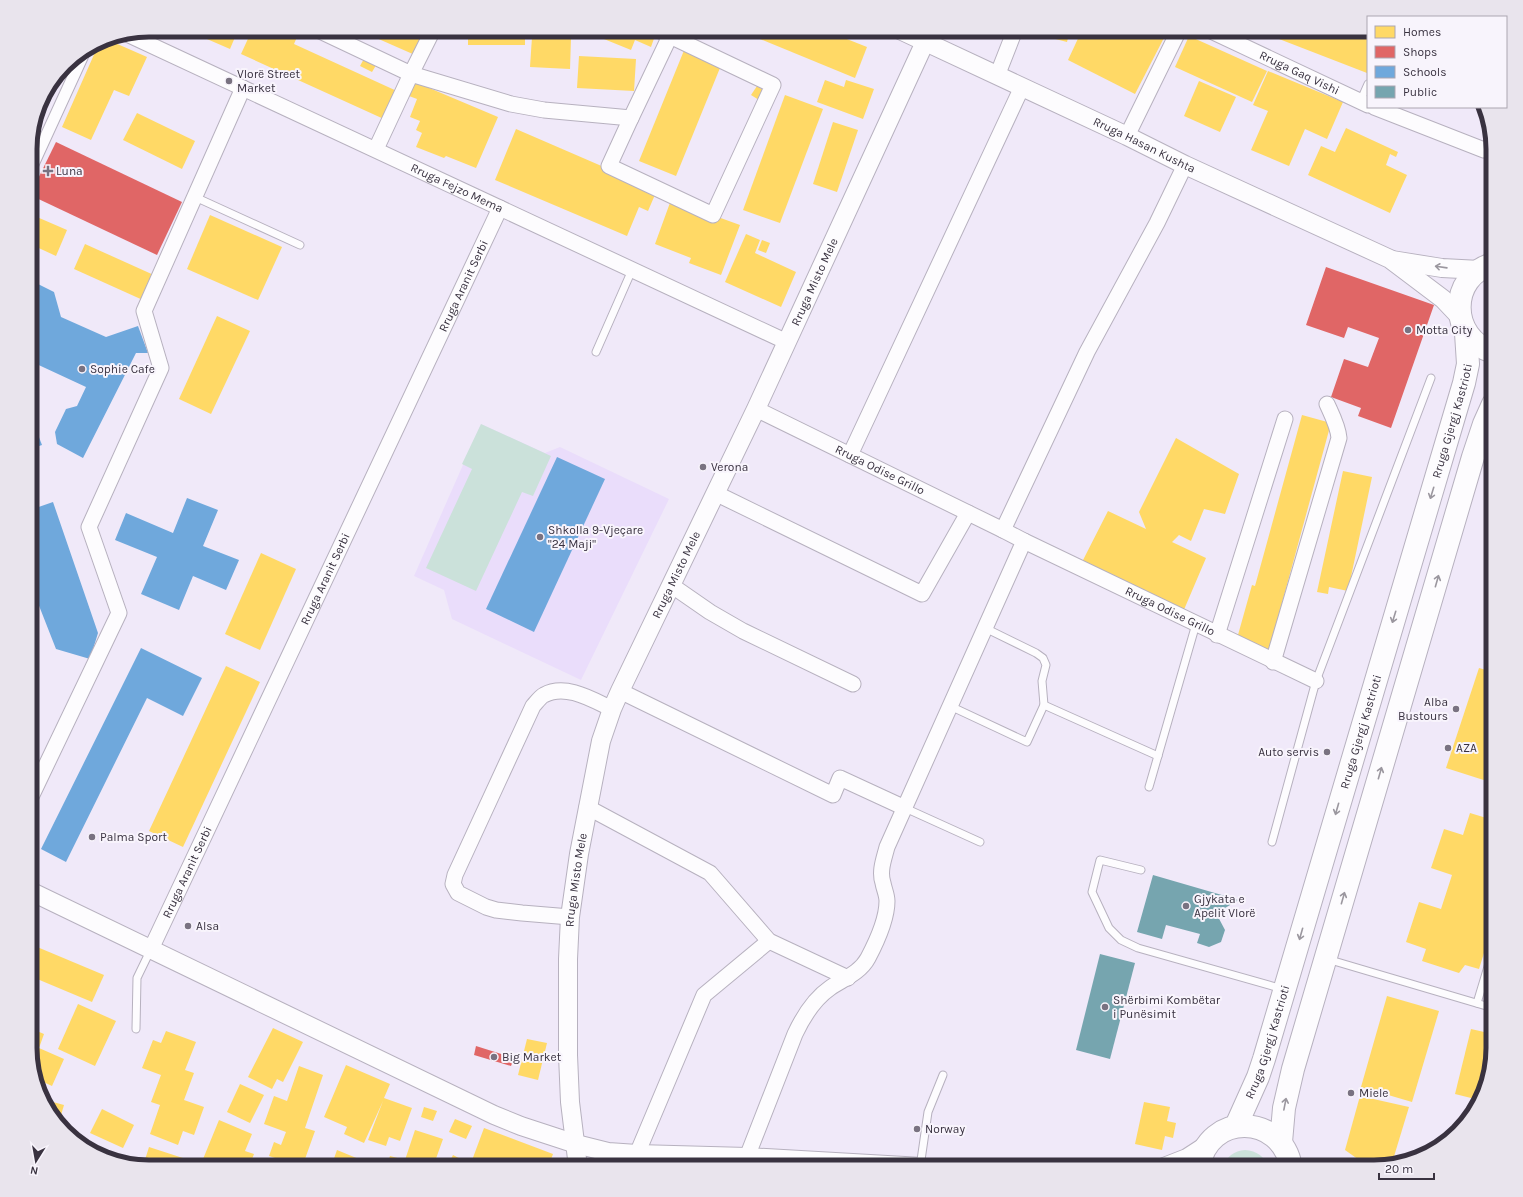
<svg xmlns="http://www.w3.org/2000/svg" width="1523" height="1197" font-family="Karla,sans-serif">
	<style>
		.built { fill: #eaddfb }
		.green { fill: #cbe1da }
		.homes { fill: #ffd966 }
		.shops { fill: #e06666 }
		.schools { fill: #6fa8dc }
		.public { fill: #76a5af }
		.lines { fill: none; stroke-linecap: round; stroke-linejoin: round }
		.service-casing { stroke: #b7b1bf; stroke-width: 9 }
		.pedestrian-casing { stroke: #b7b1bf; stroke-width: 13 }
		.minor-casing { stroke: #b7b1bf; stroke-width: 17 }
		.tertiary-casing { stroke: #b7b1bf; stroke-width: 20 }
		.primary-casing { stroke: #b7b1bf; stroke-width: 24 }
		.service { stroke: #fdfcfe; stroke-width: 7 }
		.pedestrian { stroke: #fdfcfe; stroke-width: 11 }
		.minor { stroke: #fdfcfe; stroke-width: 15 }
		.tertiary { stroke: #fdfcfe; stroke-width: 18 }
		.primary { stroke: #fdfcfe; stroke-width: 22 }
		.oneway { stroke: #9b979f }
		.poi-dot { fill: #797281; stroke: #f8f4fc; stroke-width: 1.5 }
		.labels { text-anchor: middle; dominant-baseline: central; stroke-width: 4; stroke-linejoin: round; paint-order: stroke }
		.street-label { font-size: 12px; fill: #393240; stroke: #f8f4fc }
		.poi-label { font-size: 12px; fill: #393240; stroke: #f8f4fc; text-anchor: start }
		.rim { fill: none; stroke: #393240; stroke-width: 5 }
	</style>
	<rect width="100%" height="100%" fill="#f0e9f9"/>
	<path class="built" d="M481,424L545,453L560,447L669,499L581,680L452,619L444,590L414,576Z"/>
	<g class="green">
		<path d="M481,424L551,456L533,496L522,492L476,591L426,568L472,469L462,464Z"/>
		<path d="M1245,1150C1257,1151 1264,1156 1268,1167H1223C1227,1156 1234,1151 1245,1150Z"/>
	</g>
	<g class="homes">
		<path d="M186,30H238L230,49Z"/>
		<path d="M252,30H300L294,44L399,92L386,120L241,54Z"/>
		<path d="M366,30H426L415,55L365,33Z"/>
		<rect x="468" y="30" width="57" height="15"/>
		<path d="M602,30H657L651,47L635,40L631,50L599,37Z"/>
		<path d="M738,30H824L867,47L855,78Z"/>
		<path d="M1033,30H1070L1067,42L1032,33Z"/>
		<path d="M1082,30H1168L1135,94L1068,60Z"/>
		<path d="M1256,30H1368V70L1367,73Z"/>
		<path d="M1189,36L1267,71L1252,102L1175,67Z"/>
		<path d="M532,37L571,38L570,69L530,67Z"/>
		<path d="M106,39L147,57L129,96L114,90L91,140L62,127L100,41Z"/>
		<path d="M685,48L722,63L676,176L639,161Z"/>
		<path d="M366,55L378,62L372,72L360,66Z"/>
		<path d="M579,56L636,59L634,91L577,88Z"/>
		<path d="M1268,71L1343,102L1327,139L1305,129L1289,166L1251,150L1268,111L1253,105Z"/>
		<path d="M825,80L844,87L846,80L874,89L863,119L817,102Z"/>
		<path d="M1199,81L1236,97L1220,132L1184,116Z"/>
		<path d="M415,82L498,117L476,168L446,156L444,158L416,147L422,133L416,130L420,121L410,117L417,99L409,96Z"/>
		<path d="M757,86L765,91L759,100L751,95Z"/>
		<path d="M785,95L823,109L780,223L743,210Z"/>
		<path d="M137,113L195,141L182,169L123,140Z"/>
		<path d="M833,122L858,130L837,192L813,184Z"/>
		<path d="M1346,128L1398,152L1396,157L1390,154L1386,165L1407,175L1390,213L1308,175L1321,146L1335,152Z"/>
		<path d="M516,129L657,190L648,211L639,207L627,236L495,180Z"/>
		<path d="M671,200L740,225L721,275L689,263L691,258L655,244Z"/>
		<path d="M30,214L67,230L56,256L30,244Z"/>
		<path d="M210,215L282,247L258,300L187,269Z"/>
		<path d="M746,234L760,240L755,253L796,272L781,307L725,282Z"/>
		<path d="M762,240L770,243L766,253L758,250Z"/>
		<path d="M85,244L156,276L145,301L74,269Z"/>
		<path d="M217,316L250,331L211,414L179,399Z"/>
		<path d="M1302,415L1331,423L1269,651L1236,642L1252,585L1255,586Z"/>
		<path d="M1176,438L1239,474L1225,514L1204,509L1191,541L1179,535L1172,542L1206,558L1183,612L1081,564L1108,511L1146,529L1139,512Z"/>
		<path d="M1343,471L1372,477L1348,591L1329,587L1328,594L1317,592Z"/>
		<path d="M261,553L296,569L260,650L225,634Z"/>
		<path d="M1493,624V642L1488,641Z"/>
		<path d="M226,666L260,682L183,847L149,831Z"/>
		<path d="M1479,668L1493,672V783L1446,768Z"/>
		<path d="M1470,813L1493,820V887L1487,907L1493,909V924L1479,969L1465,965L1459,973L1422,961L1426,949L1406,942L1419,902L1441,909L1452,875L1431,868L1444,829L1463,835Z"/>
		<path d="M30,944L104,975L92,1002L30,976Z"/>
		<path d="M1387,996L1439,1011L1412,1102L1361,1087Z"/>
		<path d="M30,1001L37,1003L32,1019L30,1018Z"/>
		<path d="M78,1004L116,1021L95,1066L58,1049Z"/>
		<path d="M30,1028L44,1034L39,1048L64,1059L52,1086L37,1079L30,1055Z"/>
		<path d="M273,1028L303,1042L283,1082L277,1079L272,1089L248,1077Z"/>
		<path d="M1471,1029L1493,1034V1048L1487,1086L1479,1100L1455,1094Z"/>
		<path d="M166,1031L196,1042L185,1070L194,1073L184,1100L204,1107L194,1135L183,1131L178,1145L150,1134L160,1105L151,1102L161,1075L142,1068L153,1040L161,1043Z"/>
		<path d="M527,1039L547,1043L538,1080L518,1075Z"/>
		<path d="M346,1065L390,1084L384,1098L412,1108L400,1141L389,1137L386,1146L368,1140L383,1101L364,1143L344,1134L347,1127L324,1117Z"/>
		<path d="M299,1066L323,1075L305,1128L315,1131L305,1159L326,1167H279L281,1160L269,1156L274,1142L281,1145L286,1132L264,1124L274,1096L287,1101Z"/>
		<path d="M240,1084L264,1095L250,1123L227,1112Z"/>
		<path d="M1360,1096L1409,1107L1392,1163L1369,1167L1345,1150Z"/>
		<path d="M42,1099L64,1105L59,1122L42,1101Z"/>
		<path d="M1144,1102L1170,1107L1167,1121L1176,1123L1173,1138L1165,1136L1162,1150L1135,1144Z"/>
		<path d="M424,1107L437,1111L433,1121L421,1117Z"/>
		<path d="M102,1109L134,1125L123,1148L90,1133Z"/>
		<path d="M455,1119L472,1126L466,1139L449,1132Z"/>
		<path d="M219,1120L252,1134L245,1151L254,1154L249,1167H207L201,1164Z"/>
		<path d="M1452,1126L1461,1128L1448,1138Z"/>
		<path d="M484,1128L553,1154L549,1165L554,1167H482L471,1163Z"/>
		<path d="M415,1130L443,1139L433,1167H386L390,1156L405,1160Z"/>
		<path d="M149,1147L189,1160L187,1167L143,1166Z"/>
		<path d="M337,1150L371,1164L369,1167H340L332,1164Z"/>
		<path d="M453,1155L476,1167H447Z"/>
	</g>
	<g class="shops">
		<path d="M56,142L182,202L157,255L30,195Z"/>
		<path d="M1326,267L1434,305L1391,428L1358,416L1361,408L1331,397L1344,359L1368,367L1379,338L1348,327L1344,338L1306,325Z"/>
		<path d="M476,1046L514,1058L511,1066L474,1055Z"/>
	</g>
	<g class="schools">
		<path d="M30,280L54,292L61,317L106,337L138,326L148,353H136L83,458L57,444L55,432L66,409L77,406L86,387L30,361Z"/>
		<path d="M30,414L42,445L30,449Z"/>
		<path d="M557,457L605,479L534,632L486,609Z"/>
		<path d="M187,498L218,510L203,546L239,560L226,590L193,576L179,610L141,594L157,557L115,540L126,513L173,533Z"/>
		<path d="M53,502L98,633L90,659L56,649L36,598L30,600V510Z"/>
		<path d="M141,648L202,678L183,716L147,698L66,862L41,849Z"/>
	</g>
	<g class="public">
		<path d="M1153,875L1239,900L1216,913L1225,930L1221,942L1209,947L1197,943L1200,934L1166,925L1162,939L1137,932Z"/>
		<path d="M1100,954L1135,963L1110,1059L1076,1050Z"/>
	</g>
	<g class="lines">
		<defs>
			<g id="service">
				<path d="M1360,102L1368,84"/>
				<path d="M1484,150L1490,134"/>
				<path d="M195,197L300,245"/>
				<path d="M596,352L632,270"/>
				<path d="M985,628L1036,653L1043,658L1046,665L1042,681L1044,705"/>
				<path d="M950,706L1027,742L1044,705L1158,756"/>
				<path d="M1149,787L1196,624"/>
				<path d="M905,808L980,842"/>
				<path d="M1272,842L1316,681L1431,378"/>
				<path d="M1141,870L1100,860L1092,892L1109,928L1121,940L1138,948L1283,989"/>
				<path d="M1327,959L1493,1008"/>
				<path d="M1477,1003L1493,950"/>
				<path d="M136,1029L137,978L151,949"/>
				<path d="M920,1167L928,1112L943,1075"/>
			</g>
			<path id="pedestrian" d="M30,171L85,51"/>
			<g id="minor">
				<path d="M318,30L411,74L433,30"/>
				<path id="s1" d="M1209,30L1368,105"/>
				<path id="s2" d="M127,34L787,342"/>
				<path d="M997,76L1015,30"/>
				<path d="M1374,107L1484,150"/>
				<path d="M631,118L609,166L713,215L773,85L670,36L673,30"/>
				<path d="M1127,136L1179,30"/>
				<path d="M376,149L411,74L511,104L544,110L631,118L670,36L658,30"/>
				<path id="s3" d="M756,409L1003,530"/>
				<path d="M850,455L1022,87"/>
				<path d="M715,493L922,594L968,513"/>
				<path id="s4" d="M1024,541L1316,681"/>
				<path d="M671,585L710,612L743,631L853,684"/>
				<path d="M1217,635L1285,419"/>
				<path d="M1273,662L1339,438C1338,426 1332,415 1327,404"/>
				<path d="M620,691L833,795L840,778L905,808"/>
				<path d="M30,799L119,613L89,527L161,368L144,311L243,88"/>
				<path d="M587,807L710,873L769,941L848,978"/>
				<path d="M570,917L522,913L496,910L486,907L458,893L453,884L455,875L533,706C536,703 540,697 544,695C566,683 593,700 612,709"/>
				<path id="s5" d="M151,949L500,208"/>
				<path d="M637,1154L704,995L769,941"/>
				<path d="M747,1157L795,1034C803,1017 814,999 830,988C843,979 860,973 868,958C877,941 887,920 887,901C887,895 884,889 883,883C879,871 884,859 887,847L1024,541L1003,530L1087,352L1157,223L1185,165"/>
			</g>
			<g id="tertiary">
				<path id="s6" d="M900,30L1127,136L1185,165L1390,259L1443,299L1460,317"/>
				<path d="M1392,260L1442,268L1480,270"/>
				<path d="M30,891L494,1115L521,1126L576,1144L608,1152L637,1154L747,1157L922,1167"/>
				<path id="s7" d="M578,1167L570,1102L568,1055V959L570,917L579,854L601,741L612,709L620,691L756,409L925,42"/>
				<path d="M1164,1167L1187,1158L1207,1145"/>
			</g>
			<g id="primary">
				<path d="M1493,352C1449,339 1448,276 1493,264"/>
				<path id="s8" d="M1236,1126L1258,1077L1264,1059L1464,383L1468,364L1466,333"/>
				<path d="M1281,1142L1284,1108L1293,1069L1473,457L1484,424L1493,404"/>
				<path d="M1199,1167C1207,1112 1282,1113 1291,1167"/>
			</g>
		</defs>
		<use href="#service" class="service-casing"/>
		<use href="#pedestrian" class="pedestrian-casing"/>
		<use href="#minor" class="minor-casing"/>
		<use href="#tertiary" class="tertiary-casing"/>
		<use href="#primary" class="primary-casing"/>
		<use href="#service" class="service"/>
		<use href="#pedestrian" class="pedestrian"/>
		<use href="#minor" class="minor"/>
		<use href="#tertiary" class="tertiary"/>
		<use href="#primary" class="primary"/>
	</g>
	<defs><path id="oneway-shaft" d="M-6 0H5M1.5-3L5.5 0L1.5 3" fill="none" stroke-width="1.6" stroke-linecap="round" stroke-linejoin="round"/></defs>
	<g class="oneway">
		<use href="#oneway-shaft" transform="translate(1441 267) rotate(-172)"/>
		<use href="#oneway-shaft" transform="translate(1432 493) rotate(107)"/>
		<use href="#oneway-shaft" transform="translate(1437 581) rotate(-74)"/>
		<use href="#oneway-shaft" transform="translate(1394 617) rotate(107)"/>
		<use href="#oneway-shaft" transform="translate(1380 773) rotate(-74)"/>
		<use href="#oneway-shaft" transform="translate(1337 809) rotate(106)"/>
		<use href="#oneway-shaft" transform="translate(1343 898) rotate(-74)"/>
		<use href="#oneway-shaft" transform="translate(1301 934) rotate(106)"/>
		<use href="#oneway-shaft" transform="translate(1285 1104) rotate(-79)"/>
	</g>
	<g class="poi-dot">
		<circle cx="229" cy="81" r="4"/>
		<path d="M46 165h4v4h4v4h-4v4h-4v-4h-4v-4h4z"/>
		<circle cx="1408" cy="330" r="4"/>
		<circle cx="82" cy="369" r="4"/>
		<circle cx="703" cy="467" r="4"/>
		<circle cx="540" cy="537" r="4"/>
		<circle cx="1456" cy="709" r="4"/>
		<circle cx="1448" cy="748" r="4"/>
		<circle cx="1327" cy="752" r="4"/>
		<circle cx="92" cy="837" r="4"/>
		<circle cx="1186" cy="906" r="4"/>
		<circle cx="188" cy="926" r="4"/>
		<circle cx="1105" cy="1007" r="4"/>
		<circle cx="494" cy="1057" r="4"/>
		<circle cx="1351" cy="1093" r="4"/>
		<circle cx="917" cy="1129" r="4"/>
	</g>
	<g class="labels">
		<g class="street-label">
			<text stroke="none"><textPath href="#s1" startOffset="100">Rruga Gaq Vishi</textPath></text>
			<text stroke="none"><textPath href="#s6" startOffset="270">Rruga Hasan Kushta</textPath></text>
			<text stroke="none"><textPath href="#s2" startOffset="364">Rruga Fejzo Mema</textPath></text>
			<text stroke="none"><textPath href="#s7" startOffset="936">Rruga Misto Mele</textPath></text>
			<text stroke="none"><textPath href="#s5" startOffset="733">Rruga Aranit Serbi</textPath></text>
			<text stroke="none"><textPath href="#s8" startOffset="738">Rruga Gjergj Kastrioti</textPath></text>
			<text stroke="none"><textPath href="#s3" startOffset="138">Rruga Odise Grillo</textPath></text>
			<text stroke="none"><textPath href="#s7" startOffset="612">Rruga Misto Mele</textPath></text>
			<text stroke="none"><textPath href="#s5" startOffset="409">Rruga Aranit Serbi</textPath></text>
			<text stroke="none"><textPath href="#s4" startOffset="162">Rruga Odise Grillo</textPath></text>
			<text stroke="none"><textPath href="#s8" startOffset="414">Rruga Gjergj Kastrioti</textPath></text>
			<text stroke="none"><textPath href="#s5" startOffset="85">Rruga Aranit Serbi</textPath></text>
			<text stroke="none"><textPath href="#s7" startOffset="288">Rruga Misto Mele</textPath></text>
			<text stroke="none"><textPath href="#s8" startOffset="90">Rruga Gjergj Kastrioti</textPath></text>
		</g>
		<g class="poi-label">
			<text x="237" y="74">Vlorë Street<tspan x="237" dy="14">Market</tspan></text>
			<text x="56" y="171">Luna</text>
			<text x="1416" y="330">Motta City</text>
			<text x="90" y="369">Sophie Cafe</text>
			<text x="711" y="467">Verona</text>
			<text x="548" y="530">Shkolla 9-Vjeçare<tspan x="548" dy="14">"24 Maji"</tspan></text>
			<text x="1448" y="702" text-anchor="end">Alba<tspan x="1448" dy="14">Bustours</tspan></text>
			<text x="1456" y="748">AZA</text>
			<text x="1319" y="752" text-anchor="end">Auto servis</text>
			<text x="100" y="837">Palma Sport</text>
			<text x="1194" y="899">Gjykata e<tspan x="1194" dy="14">Apelit Vlorë</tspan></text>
			<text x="196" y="926">Alsa</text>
			<text x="1113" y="1000">Shërbimi Kombëtar<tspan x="1113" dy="14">i Punësimit</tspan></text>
			<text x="502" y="1057">Big Market</text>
			<text x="1359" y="1093">Miele</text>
			<text x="925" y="1129">Norway</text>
		</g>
	</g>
	<path d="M0 0H1523V1197H0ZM149 37H1374A112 112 0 0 1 1486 149V1048A112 112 0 0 1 1374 1160H149A112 112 0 0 1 37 1048V149A112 112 0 0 1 149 37Z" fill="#e9e4ed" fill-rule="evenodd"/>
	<path class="rim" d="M149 37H1374A112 112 0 0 1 1486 149V1048A112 112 0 0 1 1374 1160H149A112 112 0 0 1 37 1048V149A112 112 0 0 1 149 37Z"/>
	<rect x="1367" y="16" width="140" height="92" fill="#f8f4fc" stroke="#aca6b1"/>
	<rect x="1375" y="26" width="20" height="12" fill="#ffd966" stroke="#aca6b1"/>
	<text x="1403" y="36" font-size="12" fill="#393240">Homes</text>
	<rect x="1375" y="46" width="20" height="12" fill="#e06666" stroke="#aca6b1"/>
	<text x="1403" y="56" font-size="12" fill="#393240">Shops</text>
	<rect x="1375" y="66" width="20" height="12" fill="#6fa8dc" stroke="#aca6b1"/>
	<text x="1403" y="76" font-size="12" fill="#393240">Schools</text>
	<rect x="1375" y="86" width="20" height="12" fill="#76a5af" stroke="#aca6b1"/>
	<text x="1403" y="96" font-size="12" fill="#393240">Public</text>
	<g transform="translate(36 1161) rotate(191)" stroke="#f8f4fc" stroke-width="3" paint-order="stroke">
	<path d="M0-3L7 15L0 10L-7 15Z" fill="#393240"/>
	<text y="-6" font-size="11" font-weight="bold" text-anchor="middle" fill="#393240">N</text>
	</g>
	<path d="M1379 1173v6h55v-6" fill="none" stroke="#393240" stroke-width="2"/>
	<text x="1385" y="1173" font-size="12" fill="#393240" stroke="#f8f4fc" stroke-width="3" paint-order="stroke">20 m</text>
</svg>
